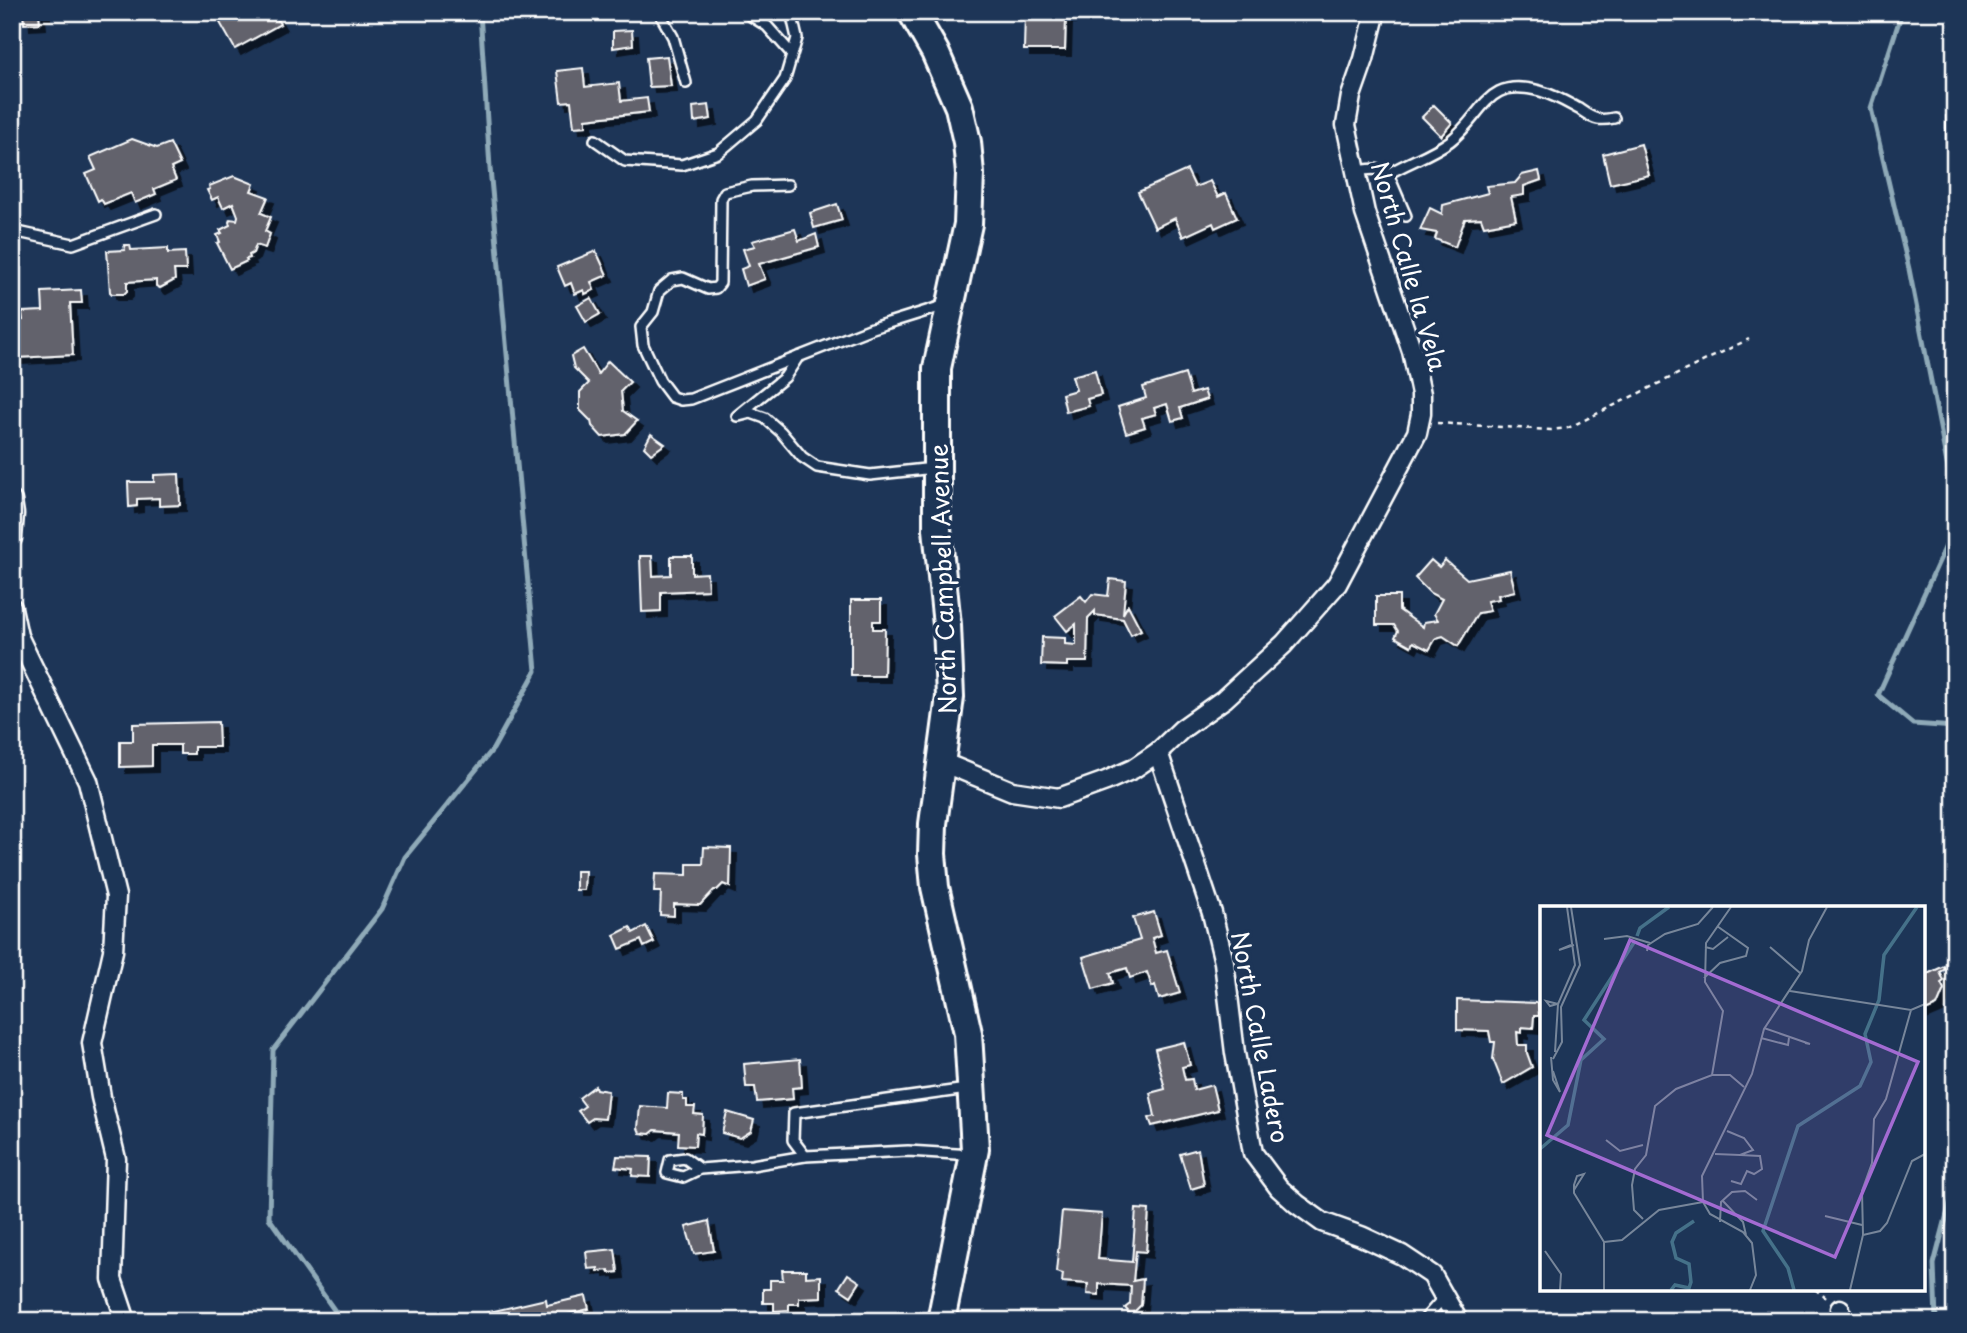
<svg xmlns="http://www.w3.org/2000/svg" width="1967" height="1333" font-family="'Playpen Sans',sans-serif">
	<style>
		.lines { fill: none; stroke-linecap: round; stroke-linejoin: round }
		.stream { stroke: #8faab8; stroke-width: 5 }
		.building { fill: #62626c; stroke: #fff; stroke-width: 2; filter: url(#shadow) }
		.service-casing { stroke: #fff; stroke-width: 14 }
		.minor-casing { stroke: #fff; stroke-width: 23 }
		.secondary-casing { stroke: #fff; stroke-width: 32 }
		.path { stroke: #fff; stroke-width: 2.5; stroke-dasharray: 5 5; stroke-linecap: butt }
		.service { stroke: #1d3557; stroke-width: 9 }
		.minor { stroke: #1d3557; stroke-width: 18 }
		.secondary { stroke: #1d3557; stroke-width: 26 }
		.labels { text-anchor: middle; dominant-baseline: central; stroke-width: 7; stroke-linejoin: round; paint-order: stroke }
		.street-label { font-size: 24px; fill: #fff; stroke: #1d3557 }
		.inset-river { fill: none; stroke: #457189; stroke-width: 3.5 }
		.inset-road { fill: none; stroke: #77869a; stroke-width: 2 }
		.view { fill: #a36bd2; fill-opacity: 0.15; stroke: #a36bd2; stroke-width: 3.5 }
		.inset-edge { fill: none; stroke: #fff; stroke-width: 3.5 }
	</style>
	<defs>
		<filter id="shadow"><feDropShadow dx="6" dy="6" stdDeviation="0" flood-color="#0009"/></filter>
	</defs>
	<rect width="100%" height="100%" fill="#1d3557"/>
	<filter id="ink" filterUnits="userSpaceOnUse"><feTurbulence type="fractalNoise" baseFrequency=".0143" numOctaves="2"/><feDisplacementMap in="SourceGraphic" scale="14" xChannelSelector="R" yChannelSelector="G"/><feConvolveMatrix kernelMatrix="1 2 1 2 8 2 1 2 1" color-interpolation-filters="sRGB"/></filter>
	<g filter="url(#ink)">
		<g class="lines">
			<g class="stream">
				<path d="M1902,12L1871,108L1909,269L1955,504"/>
				<path d="M1955,526L1878,695L1913,724L1955,727"/>
				<path d="M342,1321L269,1218L273,1050L382,909L405,857L493,749L536,671L490,168L480,12"/>
				<path d="M1936,1321L1934,1264L1955,1184"/>
			</g>
		</g>
		<g class="building">
			<path d="M23,12H44V14H39L40,23L24,24Z"/>
			<path d="M214,12H273L280,24L235,49Z"/>
			<path d="M1025,12H1073V17H1066L1065,50H1024Z"/>
			<path d="M632,30L633,45L613,48V31Z"/>
			<path d="M667,56L671,86L649,87L646,58Z"/>
			<path d="M583,68L585,87L619,83L621,101L647,98L649,112L586,119V126L574,127L571,101L561,102L557,71Z"/>
			<path d="M709,105L711,119L694,122L693,107Z"/>
			<path d="M1434,105L1452,123L1441,136L1422,117Z"/>
			<rect x="1946" y="116" width="9" height="32"/>
			<path d="M132,139L157,148L170,143L180,164L171,168L176,180L154,189L156,194L135,203L131,193L104,204L101,199L98,201L86,174L96,170L90,157Z"/>
			<path d="M1641,144L1649,175L1610,184L1603,154Z"/>
			<path d="M1187,170L1195,187L1210,181L1218,197L1226,193L1237,218L1215,228L1213,223L1183,237L1175,218L1155,228L1138,192Z"/>
			<path d="M1539,171L1541,180L1524,186V195L1511,197L1516,220L1484,226L1481,218L1465,219L1455,247L1435,239L1437,233L1420,230L1430,208L1442,214L1443,205L1488,193L1486,186L1515,183L1522,175Z"/>
			<path d="M234,176L254,184L251,191L268,197L261,213L271,217L265,231L270,234L265,248L256,245L253,253L249,255L250,258L246,259L247,261L230,269L217,243L220,242L217,235L222,233L220,230L230,225L229,222L230,219L237,220L238,216L233,203L223,208L218,197L212,200L207,190L210,189L209,186Z"/>
			<path d="M837,204L842,220L814,228L810,213Z"/>
			<path d="M795,229L799,241L816,234L819,247L759,264L765,279L746,286L741,269L749,266L743,249L755,246L752,241Z"/>
			<path d="M124,245H130L131,250L168,248V253L185,252L186,270H174L175,280L160,288L156,286V280L127,282V291L124,294H112L110,292L107,251L125,250Z"/>
			<path d="M596,251L607,275L591,282L594,290L585,294L584,290L575,294L571,283L565,286L557,267Z"/>
			<path d="M81,290L82,303H70L73,355L16,358L15,338H12V321L23,320L22,312L43,311L42,292Z"/>
			<path d="M591,298L600,314L586,322L577,306Z"/>
			<path d="M583,349L598,374L608,361L630,382L621,391L623,411L637,421L625,434L602,437L592,426L591,421L580,410V392L589,383L574,368L571,356Z"/>
			<path d="M1095,370L1101,395L1087,399L1089,406L1066,412L1062,394L1076,390L1072,376Z"/>
			<path d="M1185,374L1191,394L1204,390L1207,399L1180,408L1183,418L1172,421L1167,404L1154,408L1156,414L1142,418L1145,427L1126,433L1118,407L1146,398L1143,387Z"/>
			<path d="M651,434L665,444L651,454L644,447Z"/>
			<path d="M179,474L180,505L159,506V498L137,499V506L129,507L128,482H154V475Z"/>
			<path d="M640,556H652L653,576L671,575V556H692V574L707,573L708,590L661,592V611L642,612Z"/>
			<path d="M1431,560L1439,567L1445,560L1467,579L1510,570L1515,591L1498,595L1499,599L1487,601L1490,611L1478,613L1458,646L1443,636L1436,638L1429,650L1413,642L1411,646L1395,637L1398,631L1394,625H1376V596H1399V610L1423,627L1424,622L1438,620L1434,614L1442,599L1430,593L1415,578Z"/>
			<path d="M1110,579L1126,581L1123,614L1128,605L1141,630L1131,635L1123,619L1095,615V611L1088,618L1087,662H1067V666L1041,665L1042,637L1065,638V644L1076,645V624L1067,631L1055,616L1081,596L1086,602L1092,594L1108,596Z"/>
			<path d="M851,600H881V621H873V629H885L884,676H851Z"/>
			<path d="M218,722L219,747H194V754H180V745H152V766L120,767V741H133V724Z"/>
			<path d="M704,847L731,848L730,887L723,884L717,890H714L700,905L674,904V916L660,915L661,892H654L655,874L687,875V864H703Z"/>
			<path d="M576,871H585L584,890H576Z"/>
			<path d="M1154,912L1161,935L1152,938L1156,953L1167,950L1180,993L1159,999L1155,985L1152,987L1147,972L1130,978L1127,968L1110,973L1113,983L1093,989L1083,957L1140,940L1133,918Z"/>
			<path d="M646,926L654,942L644,947L641,940L620,949L614,935L630,927L633,933Z"/>
			<path d="M1944,966L1946,969L1940,972L1944,981L1941,983L1944,989L1937,1006L1923,1012V976Z"/>
			<path d="M1457,1000L1538,1003L1539,1016H1534L1533,1028L1522,1027V1033L1517,1032L1518,1045H1527V1053L1532,1067L1503,1084L1493,1059L1495,1042H1491L1489,1031L1457,1030Z"/>
			<path d="M1184,1042L1190,1065L1182,1067L1185,1080L1192,1079L1194,1090L1212,1085L1218,1110L1152,1126L1149,1118L1155,1116L1150,1093L1165,1089L1155,1049Z"/>
			<path d="M800,1059L802,1087L792,1088L793,1099L757,1102L755,1087H746L744,1064Z"/>
			<path d="M595,1086L596,1089L608,1091L605,1119L593,1118L587,1122L578,1111L585,1106L579,1098Z"/>
			<path d="M668,1093L683,1094V1100H687V1107H695L694,1114L703,1115L702,1134L696,1133L695,1146L678,1145L679,1132L655,1130L650,1134L640,1133L638,1128L640,1106L667,1108Z"/>
			<path d="M727,1112L754,1120L751,1131L740,1138L722,1133Z"/>
			<path d="M1198,1149L1204,1185L1191,1189L1180,1154Z"/>
			<path d="M617,1156L651,1157L650,1177L632,1176L633,1169L615,1167Z"/>
			<path d="M1136,1209L1149,1210L1146,1252L1136,1251L1133,1281L1143,1279L1141,1305L1131,1315L1125,1308L1130,1304L1131,1286L1099,1284V1295L1087,1294L1088,1284L1062,1282L1063,1274L1056,1272L1062,1211L1102,1214L1098,1259L1132,1262Z"/>
			<path d="M709,1221L714,1251L694,1254L686,1227Z"/>
			<path d="M615,1249L618,1272L609,1273V1270L598,1271V1268L588,1269L586,1252Z"/>
			<path d="M782,1270H806V1277L821,1276V1297L799,1298V1304H789V1310L774,1311V1303H763V1289H770V1280H783Z"/>
			<path d="M848,1274L860,1282L851,1296L839,1288Z"/>
			<path d="M586,1296L589,1309L568,1314L570,1321L459,1319L546,1299L547,1305Z"/>
		</g>
		<g class="lines">
			<defs>
				<g id="service">
					<path d="M659,12L673,37L686,83"/>
					<path d="M745,12L767,26L792,54"/>
					<path d="M595,140L625,161L682,165L718,153L757,120L785,79L797,38L791,12"/>
					<path d="M1356,171C1367,170 1379,166 1388,174L1406,216"/>
					<path d="M1388,174C1408,162 1431,155 1450,141C1485,114 1485,76 1540,91C1554,95 1566,102 1579,109C1585,113 1591,118 1598,119C1603,120 1609,119 1614,118"/>
					<path d="M788,185L752,186L725,192L721,199L720,283L716,288L708,289L683,278L672,280L659,291L653,312L641,327L643,345L660,381L672,397L681,400L691,399L798,357"/>
					<path d="M12,233L18,232L73,244L156,214"/>
					<path d="M737,416L785,377L798,357L872,328L946,305"/>
					<path d="M739,416L751,413L765,418L781,432L802,457L817,467L870,475L934,468"/>
					<path d="M805,1156L793,1140L794,1113L967,1089"/>
					<path d="M700,1169L685,1158L670,1160L667,1173L683,1177L700,1169L752,1165L805,1156L908,1151L972,1155"/>
					<path d="M1423,1321L1444,1297"/>
				</g>
				<g id="minor">
					<path d="M12,501L14,514L12,538"/>
					<path d="M12,608L18,636L88,781L116,896L113,951L92,1043L101,1097L116,1159L112,1279L126,1321"/>
					<path d="M1158,752L1212,913L1224,962L1235,1053L1253,1153L1279,1188L1297,1204L1322,1222L1361,1236L1402,1255L1432,1275L1458,1321"/>
					<path d="M942,762L1012,791L1059,798L1106,781L1133,769L1158,752L1182,729L1224,699L1284,644L1337,584L1417,433L1421,414V394L1412,351L1365,213L1346,125L1351,96L1364,59L1374,19L1373,12"/>
					<path d="M1840,1309L1843,1321"/>
				</g>
				<path id="secondary" d="M912,12L935,52L959,107L967,142L970,174L968,224L937,368V529L947,625L950,697L933,824L932,854L935,887L968,1033L975,1149L941,1321"/>
			</defs>
			<use href="#service" class="service-casing"/>
			<use href="#minor" class="minor-casing"/>
			<use href="#secondary" class="secondary-casing"/>
			<g class="path">
				<path d="M1437,423L1551,430L1568,428L1749,339"/>
				<path d="M1815,1289L1826,1298"/>
			</g>
			<use href="#service" class="service"/>
			<use href="#minor" class="minor"/>
			<use href="#secondary" class="secondary"/>
		</g>
	</g>
	<g class="labels">
		<g class="street-label">
			<text transform="translate(1410 266) rotate(74)">North Calle la Vela</text>
			<text transform="translate(942 579) rotate(-92)">North Campbell Avenue</text>
			<text transform="translate(1261 1037) rotate(79)">North Calle Ladero</text>
		</g>
	</g>
	<g transform="translate(1540 906)">
		<rect width="385" height="385" fill="#1d3557"/>
		<path class="inset-river" d="M97,30L100,22L129,1M0,243L28,219L41,154L64,133L44,114L95,35M131,384L135,379L149,382L151,376L149,358L136,352L132,336L136,327L154,315M254,384L248,362L223,325L258,220L320,180L331,156L325,128L339,94L344,49L377,1"/>
		<path class="inset-road" d="M64,33L87,30L110,37M31,39L19,44L34,39M165,41L173,43L188,31M230,41L260,67M107,45L108,39L125,28L158,18L173,1M164,72L180,57L206,50L208,42L177,20M250,85L371,104L385,98M17,98L10,100L6,95L18,98M224,122L270,138L265,137M221,132L248,139L249,132M15,146L18,98L35,59L27,1M11,151L13,174L20,186L13,165M13,153L22,136L21,101L40,59L31,1M172,169L183,105L165,76L166,37L191,1M66,234L80,245L103,239M175,248L200,249L213,244L204,232L187,225M191,275L201,278L207,265L214,268L222,263L220,250L200,249M34,284L44,268L37,270L34,279V287L64,336V384M182,294L203,316L206,329M285,310L322,319M103,313L94,304L92,279L95,263L106,249L115,200L136,183L172,169H190L204,181M180,316L181,296L192,286L205,285L217,294M323,329L340,325L347,317L372,255L385,248M64,336L82,334L119,304L163,296M5,345L21,368L20,384M210,384L216,369L212,337L203,326L170,308L163,296L162,270L212,168L224,123L262,65L269,34L287,1M310,384L323,329L322,285L332,257L334,213L346,193L371,104"/>
		<path class="view" d="M90,34L378,156L295,351L7,229Z"/>
		<rect width="385" height="385" class="inset-edge"/>
	</g>
	<rect width="1967" height="1333" fill="none" stroke="#1d3557" stroke-width="42"/>
	<rect x="21" y="21" width="1925" height="1291" fill="none" stroke="#fff" stroke-width="2.5" filter="url(#ink)"/>
</svg>
